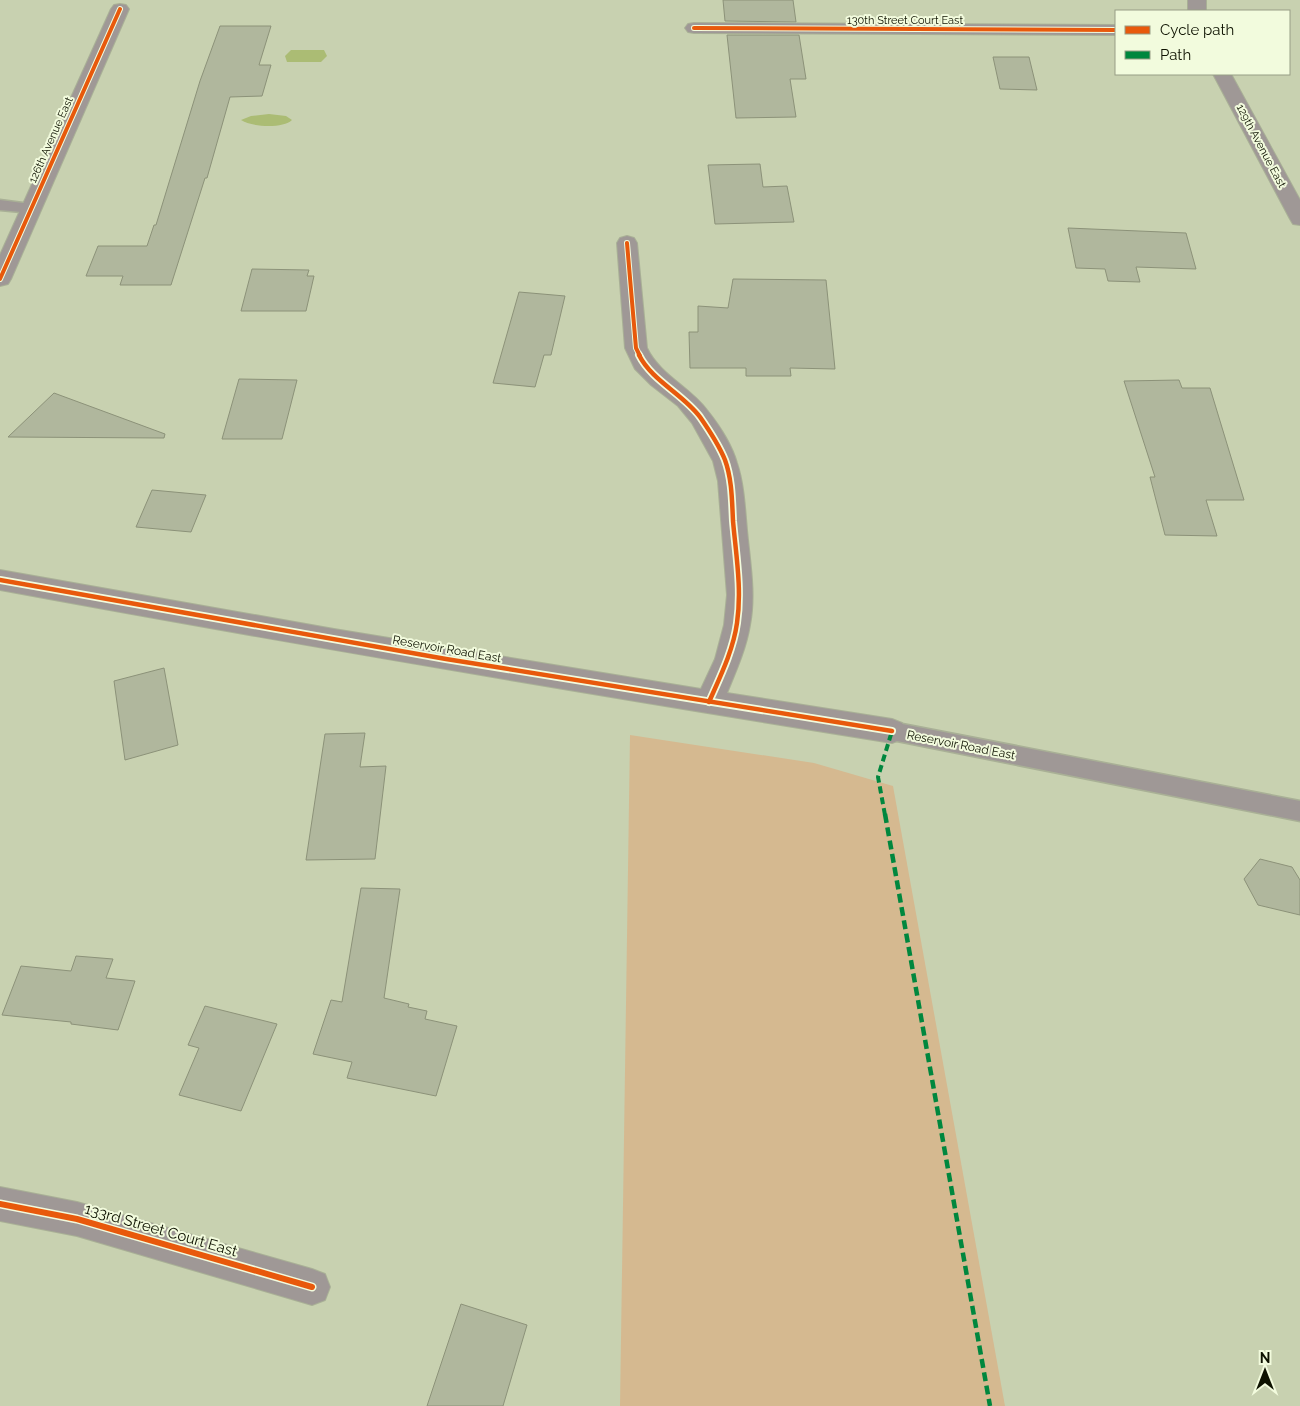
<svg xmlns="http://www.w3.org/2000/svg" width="1300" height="1406" font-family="Raleway,sans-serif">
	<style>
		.green { fill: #d5b990 }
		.water { fill: #abbc74 }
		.building { fill: #b0b79d; stroke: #8c9279 }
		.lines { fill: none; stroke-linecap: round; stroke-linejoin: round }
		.lane-casing { stroke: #a9b096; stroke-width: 3 }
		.street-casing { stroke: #a9b096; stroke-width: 2 }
		.lane { fill: #9f9896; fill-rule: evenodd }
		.street { fill: #9f9896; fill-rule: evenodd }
		.quiet-far1 { stroke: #00873e; stroke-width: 4; stroke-dasharray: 7 4; stroke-linecap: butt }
		.quiet { stroke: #00873e; stroke-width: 4.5; stroke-dasharray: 9 4.5; stroke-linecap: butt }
		.cycleway-far2-casing { stroke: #f2fbdd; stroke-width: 6 }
		.cycleway-far1-casing { stroke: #f2fbdd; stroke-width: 8 }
		.cycleway-casing { stroke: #f2fbdd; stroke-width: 9 }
		.cycleway-far2 { stroke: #e8590c; stroke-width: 4 }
		.cycleway-far1 { stroke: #e8590c; stroke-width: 4.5 }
		.cycleway { stroke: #e8590c; stroke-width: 6 }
		.labels { text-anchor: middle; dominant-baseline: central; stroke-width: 4; stroke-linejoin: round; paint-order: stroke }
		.far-street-label { font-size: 11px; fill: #0e1200; stroke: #f2fbdd }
		.street-label { font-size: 12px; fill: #0e1200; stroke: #f2fbdd }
		.near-street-label { font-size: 15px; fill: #0e1200; stroke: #f2fbdd }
	</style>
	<rect width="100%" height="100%" fill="#c8d1b0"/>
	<path class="green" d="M630,735L814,763L893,786L1005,1406H620Z"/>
	<g class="water">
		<path d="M291,50H324L327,56L321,62H287L285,56Z"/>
		<path d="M269,114L286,116L292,120C283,129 251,127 241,120L251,116Z"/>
	</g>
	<g class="building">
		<path d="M723,0H793L796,22L725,21Z"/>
		<path d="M220,26H271L259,65H271L262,96L230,97L207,178H205L171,285H120L123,276H86L98,246H147L154,225H156L200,81Z"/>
		<path d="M727,35H799L806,79H790L796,117L736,118Z"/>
		<path d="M993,57H1029L1037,90L1000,89Z"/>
		<path d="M760,164L763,187L787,186L794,222L715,224L708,165Z"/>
		<path d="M1068,228L1186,233L1196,269L1136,267L1140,282L1108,281L1105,269L1076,268Z"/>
		<path d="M252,269L309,270L307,276H314L306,311H241Z"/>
		<path d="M733,279L826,280L835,369L790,368L791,376H746V368H690L689,332H698V306L728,308Z"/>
		<path d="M519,292L565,296L551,355H544L535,387L493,383Z"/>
		<path d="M239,379L297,380L282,439H222Z"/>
		<path d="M1179,380L1182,388H1210L1244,500H1206L1217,536L1165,535L1150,477H1155L1124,381Z"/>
		<path d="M54,393L165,434L164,438L8,437Z"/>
		<path d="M152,490L206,495L191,532L136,527Z"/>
		<path d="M164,668L178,745L125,760L114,681Z"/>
		<path d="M365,733L360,767L386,766L375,859L306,860L325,734Z"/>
		<path d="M1260,859L1292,867L1300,880V915L1258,905L1244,879Z"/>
		<path d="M361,888L400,889L384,998L409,1004L408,1007L427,1011L425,1019L457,1026L436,1096L347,1078L352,1062L313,1054L331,1000L342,1002Z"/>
		<path d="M76,956L113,959L106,978L135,981L118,1030L71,1024V1022L2,1015L21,966L71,971Z"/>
		<path d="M205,1006L277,1024L241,1111L179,1095L199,1048L188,1045Z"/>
		<path d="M461,1304L527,1325L503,1406H427Z"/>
	</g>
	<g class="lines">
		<defs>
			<g id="lane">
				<path d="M0,200L38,205L40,208L38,211L32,213L0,210Z"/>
				<path d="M892,722L1300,801V821L892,740L884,737L881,731L884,725Z"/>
			</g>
			<g id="street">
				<rect x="1188" y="0" width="18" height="11"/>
				<path d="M120,4L126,5L129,9L11,279L8,284L0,286V255L111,9L114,5Z"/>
				<path d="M694,23L1116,25V35L694,33L688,32L685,28L688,24Z"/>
				<path d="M1213,74H1231L1300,200V225L1293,224L1290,219Z"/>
				<path d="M627,236L634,238L637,243L647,348C660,375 690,387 707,410C719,425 732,445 737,463C744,484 745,508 747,530C750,562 756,594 750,625C746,649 736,671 727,693L892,719L902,723L906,731L902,739L892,743C594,695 297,645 0,590V570L334,629L701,689L715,659L724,625L727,595L718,481L713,461L692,423L678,406L651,385L635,369L625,348L617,243L620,238Z"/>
				<path d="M0,1187L77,1202L312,1269L325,1274L330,1287L325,1300L312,1305L77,1236L0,1221Z"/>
			</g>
		</defs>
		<use href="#lane" class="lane-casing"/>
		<use href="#street" class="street-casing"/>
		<use href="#lane" class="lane"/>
		<use href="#street" class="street"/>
		<path class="quiet-far1" d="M885,815L878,777L892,731"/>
		<path class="quiet" d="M885,814L990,1406"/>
		<defs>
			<g id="cycleway-far2">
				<path d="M694,28L1116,30"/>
				<path d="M627,243L636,348L640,356"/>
				<path d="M0,279L120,9"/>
			</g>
			<g id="cycleway-far1">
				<path d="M639,355C652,381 683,394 700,417C709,430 719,445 725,460C732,479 732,501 733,521C736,555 742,589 737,623C733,651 720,677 709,702"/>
				<path d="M0,580L446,659L892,731"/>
			</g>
			<path id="cycleway" d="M0,1204L77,1219L312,1287"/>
		</defs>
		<use href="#cycleway-far2" class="cycleway-far2-casing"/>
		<use href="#cycleway-far1" class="cycleway-far1-casing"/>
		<use href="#cycleway" class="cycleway-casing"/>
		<use href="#cycleway-far2" class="cycleway-far2"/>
		<use href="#cycleway-far1" class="cycleway-far1"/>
		<use href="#cycleway" class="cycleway"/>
	</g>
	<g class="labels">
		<g class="far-street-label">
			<text x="905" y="20">130th Street Court East</text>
			<text transform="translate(51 140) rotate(-66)">126th Avenue East</text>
			<text transform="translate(1261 146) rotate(62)">129th Avenue East</text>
		</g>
		<g class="street-label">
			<text transform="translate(447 649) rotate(10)">Reservoir Road East</text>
			<text transform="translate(961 745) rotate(11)">Reservoir Road East</text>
		</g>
		<g class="near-street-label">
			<text transform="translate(161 1230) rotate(16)">133rd Street Court East</text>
		</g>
	</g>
	<rect x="1115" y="10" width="175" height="65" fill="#f2fbdd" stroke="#979e85"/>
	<rect x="1125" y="26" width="25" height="8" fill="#e8590c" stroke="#979e85"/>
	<text x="1160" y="35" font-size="15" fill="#0e1200">Cycle path</text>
	<rect x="1125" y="51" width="25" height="8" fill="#00873e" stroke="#979e85"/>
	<text x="1160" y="60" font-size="15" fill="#0e1200">Path</text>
	<g transform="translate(1265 1371)" stroke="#f2fbdd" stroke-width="4" paint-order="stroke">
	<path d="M0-4L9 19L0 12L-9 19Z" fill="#0e1200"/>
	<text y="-8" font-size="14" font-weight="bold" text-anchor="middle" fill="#0e1200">N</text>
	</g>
</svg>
